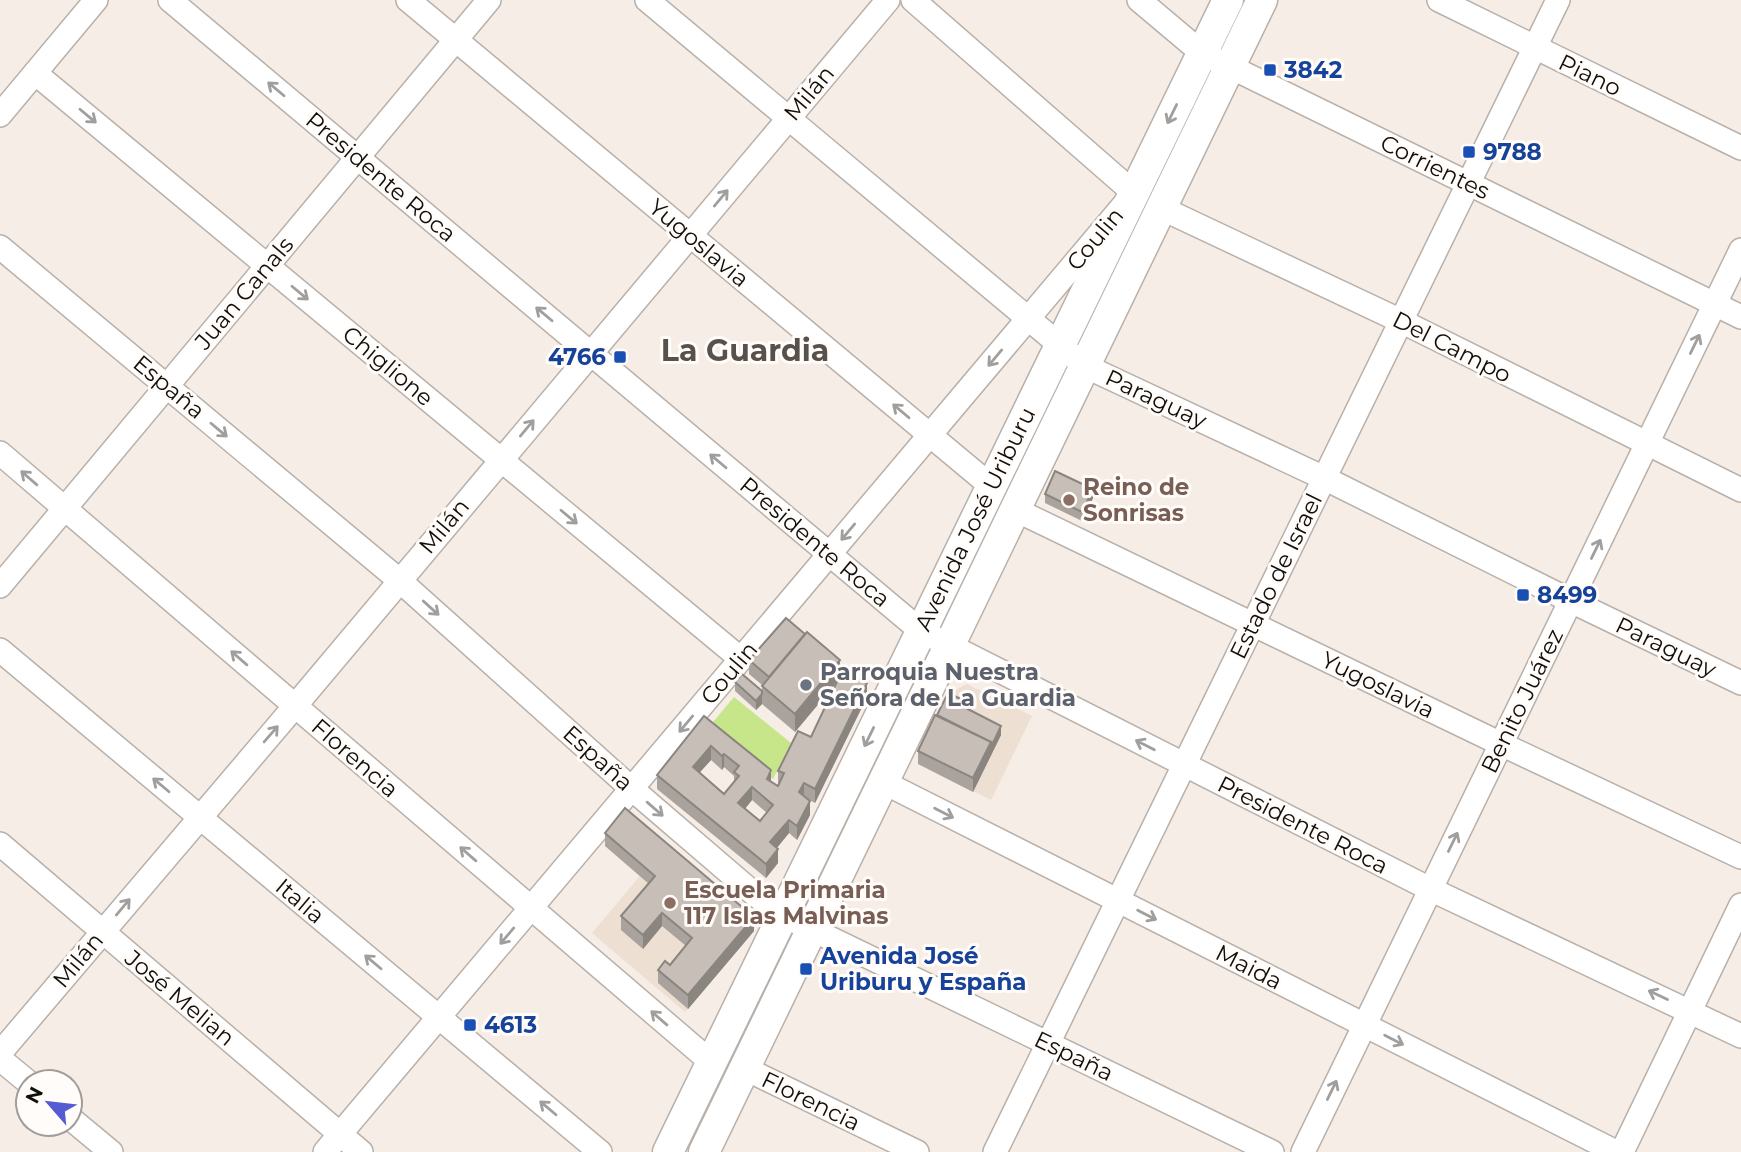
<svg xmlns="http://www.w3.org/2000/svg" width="1741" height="1152" font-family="Montserrat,sans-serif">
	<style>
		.built { fill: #eddfd2 }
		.green { fill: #c7e689 }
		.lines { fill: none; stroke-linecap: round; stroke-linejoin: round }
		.minor-casing { stroke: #b8b0a9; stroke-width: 26 }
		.major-casing { stroke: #b8b0a9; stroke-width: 33 }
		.minor { stroke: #fff; stroke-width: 23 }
		.major { stroke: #fff; stroke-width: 30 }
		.wall { fill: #aaa39d; fill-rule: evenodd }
		.shaded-wall { fill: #8b8580 }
		.building { fill: #c6beb7; stroke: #8b8580; stroke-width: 2; fill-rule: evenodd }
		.oneway { stroke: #a09f9e }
		.transit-dot { fill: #1a4fb4; stroke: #fffcf9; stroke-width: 2.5 }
		.education-dot { fill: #8d6e63; stroke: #fffcf9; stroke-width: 2.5 }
		.worship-dot { fill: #6b7280; stroke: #fffcf9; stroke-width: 2.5 }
		.labels { text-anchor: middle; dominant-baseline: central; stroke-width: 6; stroke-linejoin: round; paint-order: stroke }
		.transit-label { font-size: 23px; font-weight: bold; fill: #164399; stroke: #fffcf9; text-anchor: start }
		.street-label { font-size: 23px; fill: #110f0c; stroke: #fffcf9 }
		.education-label { font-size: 23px; font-weight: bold; fill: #785e54; stroke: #fffcf9; text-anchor: start }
		.worship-label { font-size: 23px; font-weight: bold; fill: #5b616d; stroke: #fffcf9; text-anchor: start }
		.district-label { font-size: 30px; font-weight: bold; fill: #58514b; stroke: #fffcf9 }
	</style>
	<rect width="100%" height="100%" fill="#f6ede6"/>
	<g class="built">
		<path d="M967,684L1032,716L991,800L918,764L954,691Z"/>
		<path d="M605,846L754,931L685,1012L592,933L640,876Z"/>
	</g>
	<path class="green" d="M734,697L791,743L773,779L708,728Z"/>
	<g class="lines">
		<defs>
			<g id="minor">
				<path d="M170,0L921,631L1430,889L1741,1036"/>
				<path d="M408,0L991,486"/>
				<path d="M647,0L1085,366L1324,478L1571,601L1741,683"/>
				<path d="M1139,0L1202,53L1741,317"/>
				<path d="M1439,0L1741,148"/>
				<path d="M35,73L741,659"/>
				<path d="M0,115L96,0"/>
				<path d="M1161,208L1401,321L1741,490"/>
				<path d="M0,247L399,580L632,789L752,892L782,915L1272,1152"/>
				<path d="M0,453L711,1062"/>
				<path d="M1016,510L1501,744L1741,857"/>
				<path d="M0,586L489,0"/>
				<path d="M0,650L600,1152"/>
				<path d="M883,782L1616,1152"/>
				<path d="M0,844L361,1152"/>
				<path d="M0,1053L295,706L888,0"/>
				<path d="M0,1059L28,1082"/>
				<path d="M744,1068L917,1152"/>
				<path d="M70,1118L111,1152"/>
				<path d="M325,1152L1134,193L913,0"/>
				<path d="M995,1152L1558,0"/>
				<path d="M1303,1152L1741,250"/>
				<path d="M1622,1152L1741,905"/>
			</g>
			<g id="major">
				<path d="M668,1152L1228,0"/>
				<path d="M704,1152L1262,0"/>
			</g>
		</defs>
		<use href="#minor" class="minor-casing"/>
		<use href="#major" class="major-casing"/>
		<use href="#minor" class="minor"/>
		<use href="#major" class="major"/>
	</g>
	<g class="wall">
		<path d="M1045,494L1093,498L1082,521L1045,503Z"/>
		<path d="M749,660L840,676L867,697L815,803L806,798L810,815L797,840L789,833L777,848L778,863L766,878L657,789V775L704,716L771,781L778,786V771L811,737L838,681L795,732L762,704L756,710L735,691V682L762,691V685L749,674ZM711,760L722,770L724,767L734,776V782L724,794L700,772ZM752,800L767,813L760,821L745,809Z"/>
		<path d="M963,707L1001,735L973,792L918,764V751L937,715Z"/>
		<path d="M605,833L754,931L688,1009L658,983V970L670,965L686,946L662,926L643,949L621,930V916L649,884L605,846Z"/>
	</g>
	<g class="shaded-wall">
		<path d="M1093,489V498L1082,521V512Z"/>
		<path d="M840,660V678L795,732V714Z"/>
		<path d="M867,683V697L815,803V789Z"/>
		<path d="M762,694V704L756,710V701Z"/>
		<path d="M1001,726V735L973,792V778L991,742Z"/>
		<path d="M711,746V760L693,780V767Z"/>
		<path d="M724,754V767L722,770V756Z"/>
		<path d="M771,770V784L767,779Z"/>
		<path d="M804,783V797L799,792Z"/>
		<path d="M752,787V800L738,817V803Z"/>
		<path d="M810,801V815L797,840V826Z"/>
		<path d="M789,820V833L770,856V842Z"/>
		<path d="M778,849V863L766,878V864Z"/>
		<path d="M662,913V926L643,949V935Z"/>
		<path d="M754,917V931L688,1009V995Z"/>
	</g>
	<g class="building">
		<path d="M1055,471L1093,489L1082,512L1045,494Z"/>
		<path d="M786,618L805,634L769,677L749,660Z"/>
		<path d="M807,632L840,660L795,714L762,686Z"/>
		<path d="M842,671L867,683L815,789L804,783L799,792L810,801L797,826L789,820L770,842L778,849L766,864L657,775L704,716L771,770L767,779L778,786L784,773L778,771L798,731L811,737ZM711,746L722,756L724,754L739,766L734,772L739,776L724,794L693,767ZM752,787L773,805L760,821L738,803Z"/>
		<path d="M742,674L762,691V694L756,701L735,682Z"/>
		<path d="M948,693L963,700L960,705L1001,726L991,747V742L937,715Z"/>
		<path d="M935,715L991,742L973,778L918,751Z"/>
		<path d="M625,808L754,917L688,995L658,970L665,961L670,965L692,938L662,913L643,935L621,916L655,876L605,833Z"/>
	</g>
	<defs><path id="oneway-shaft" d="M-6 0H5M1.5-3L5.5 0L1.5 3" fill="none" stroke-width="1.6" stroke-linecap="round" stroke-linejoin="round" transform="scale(1.75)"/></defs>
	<g class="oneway">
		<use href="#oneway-shaft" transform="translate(276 89) rotate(-140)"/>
		<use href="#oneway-shaft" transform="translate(1172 114) rotate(116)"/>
		<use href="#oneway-shaft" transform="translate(88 116) rotate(40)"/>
		<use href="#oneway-shaft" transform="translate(721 198) rotate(-50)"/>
		<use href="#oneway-shaft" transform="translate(300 293) rotate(40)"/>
		<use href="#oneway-shaft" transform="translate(544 314) rotate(-140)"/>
		<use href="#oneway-shaft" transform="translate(1695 344) rotate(-64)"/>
		<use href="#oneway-shaft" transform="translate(995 358) rotate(130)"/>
		<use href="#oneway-shaft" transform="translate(901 411) rotate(-140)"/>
		<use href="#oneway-shaft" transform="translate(527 428) rotate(-50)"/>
		<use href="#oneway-shaft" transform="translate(219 430) rotate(40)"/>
		<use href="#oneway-shaft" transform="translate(718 461) rotate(-140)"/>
		<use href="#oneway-shaft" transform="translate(29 478) rotate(-139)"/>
		<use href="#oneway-shaft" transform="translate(569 517) rotate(40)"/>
		<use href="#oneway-shaft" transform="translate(848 532) rotate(130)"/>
		<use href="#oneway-shaft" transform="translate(1596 549) rotate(-64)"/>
		<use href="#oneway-shaft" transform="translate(431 608) rotate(42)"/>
		<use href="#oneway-shaft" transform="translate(239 658) rotate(-139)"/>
		<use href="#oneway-shaft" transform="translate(686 724) rotate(130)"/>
		<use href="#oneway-shaft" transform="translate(271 734) rotate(-49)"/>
		<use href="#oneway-shaft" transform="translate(869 737) rotate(116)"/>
		<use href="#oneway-shaft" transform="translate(1145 745) rotate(-153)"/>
		<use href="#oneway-shaft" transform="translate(161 785) rotate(-140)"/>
		<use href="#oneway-shaft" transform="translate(655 809) rotate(41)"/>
		<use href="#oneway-shaft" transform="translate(944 813) rotate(27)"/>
		<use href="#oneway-shaft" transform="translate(1453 842) rotate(-64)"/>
		<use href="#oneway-shaft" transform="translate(468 854) rotate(-139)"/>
		<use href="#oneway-shaft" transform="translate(123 907) rotate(-50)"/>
		<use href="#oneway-shaft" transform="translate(1147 915) rotate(27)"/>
		<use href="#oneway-shaft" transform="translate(507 936) rotate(130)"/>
		<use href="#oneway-shaft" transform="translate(373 962) rotate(-140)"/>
		<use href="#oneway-shaft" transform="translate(1658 995) rotate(-155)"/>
		<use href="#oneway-shaft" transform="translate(659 1018) rotate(-139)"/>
		<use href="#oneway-shaft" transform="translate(1394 1040) rotate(27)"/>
		<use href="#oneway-shaft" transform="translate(1332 1090) rotate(-64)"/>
		<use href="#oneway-shaft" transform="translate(548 1108) rotate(-140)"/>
	</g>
	<g class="transit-dot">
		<rect x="1263" y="63" width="14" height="14" rx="3.5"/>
		<rect x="1462" y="145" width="14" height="14" rx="3.5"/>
		<rect x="613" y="350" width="14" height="14" rx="3.5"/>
		<rect x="1516" y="588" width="14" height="14" rx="3.5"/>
		<rect x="799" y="962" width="14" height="14" rx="3.5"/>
		<rect x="463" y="1018" width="14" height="14" rx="3.5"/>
	</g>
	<g class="education-dot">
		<circle cx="1069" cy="500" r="7"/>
		<circle cx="670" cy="903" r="7"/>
	</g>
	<circle class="worship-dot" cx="806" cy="685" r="7"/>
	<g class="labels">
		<g class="transit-label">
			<text x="1284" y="70">3842</text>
			<text x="1483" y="152">9788</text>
			<text x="606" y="357" text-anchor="end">4766</text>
			<text x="1537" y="595">8499</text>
			<text x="820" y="956">Avenida José<tspan x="820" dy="26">Uriburu y España</tspan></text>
			<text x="484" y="1025">4613</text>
		</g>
		<g class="street-label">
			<text transform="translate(1590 75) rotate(26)">Piano</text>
			<text transform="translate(809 93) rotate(-50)">Milán</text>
			<text transform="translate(1435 167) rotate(26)">Corrientes</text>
			<text transform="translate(381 177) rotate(40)">Presidente Roca</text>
			<text transform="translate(1095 239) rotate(-50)">Coulin</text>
			<text transform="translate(699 243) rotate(40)">Yugoslavia</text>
			<text transform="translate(244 293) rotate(-50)">Juan Canals</text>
			<text transform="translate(1452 347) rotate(27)">Del Campo</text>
			<text transform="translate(388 366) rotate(40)">Chiglione</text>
			<text transform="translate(169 387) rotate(40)">España</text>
			<text transform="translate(1156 399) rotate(25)">Paraguay</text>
			<text transform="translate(975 519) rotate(-64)">Avenida José Uriburu</text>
			<text transform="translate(444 526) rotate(-50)">Milán</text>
			<text transform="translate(815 542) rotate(40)">Presidente Roca</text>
			<text transform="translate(1276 576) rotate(-64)">Estado de Israel</text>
			<text transform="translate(1666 647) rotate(26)">Paraguay</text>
			<text transform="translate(729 673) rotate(-50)">Coulin</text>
			<text transform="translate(1378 685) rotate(26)">Yugoslavia</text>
			<text transform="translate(1522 701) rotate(-64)">Benito Juárez</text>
			<text transform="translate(355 758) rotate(41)">Florencia</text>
			<text transform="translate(598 758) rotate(42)">España</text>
			<text transform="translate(1303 825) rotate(27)">Presidente Roca</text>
			<text transform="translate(300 901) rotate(40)">Italia</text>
			<text transform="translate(78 960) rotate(-50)">Milán</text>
			<text transform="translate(1249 967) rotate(27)">Maida</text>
			<text transform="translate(180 998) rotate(40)">José Melian</text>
			<text transform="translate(1074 1056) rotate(26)">España</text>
			<text transform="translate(811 1101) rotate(26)">Florencia</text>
		</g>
		<g class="education-label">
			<text x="1083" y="487">Reino de<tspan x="1083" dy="26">Sonrisas</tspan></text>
			<text x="684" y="890">Escuela Primaria<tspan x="684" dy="26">117 Islas Malvinas</tspan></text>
		</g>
		<g class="worship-label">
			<text x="820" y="672">Parroquia Nuestra<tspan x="820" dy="26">Señora de La Guardia</tspan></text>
		</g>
		<g class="district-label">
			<text x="745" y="350">La Guardia</text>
		</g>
	</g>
	<g transform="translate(49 1103) rotate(298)"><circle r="33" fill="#fffcf9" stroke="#a09d9a" stroke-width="2"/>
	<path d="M0-5L12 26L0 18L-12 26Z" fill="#555cd3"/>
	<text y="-10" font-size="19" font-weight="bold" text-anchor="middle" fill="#110f0c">N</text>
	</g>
</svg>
